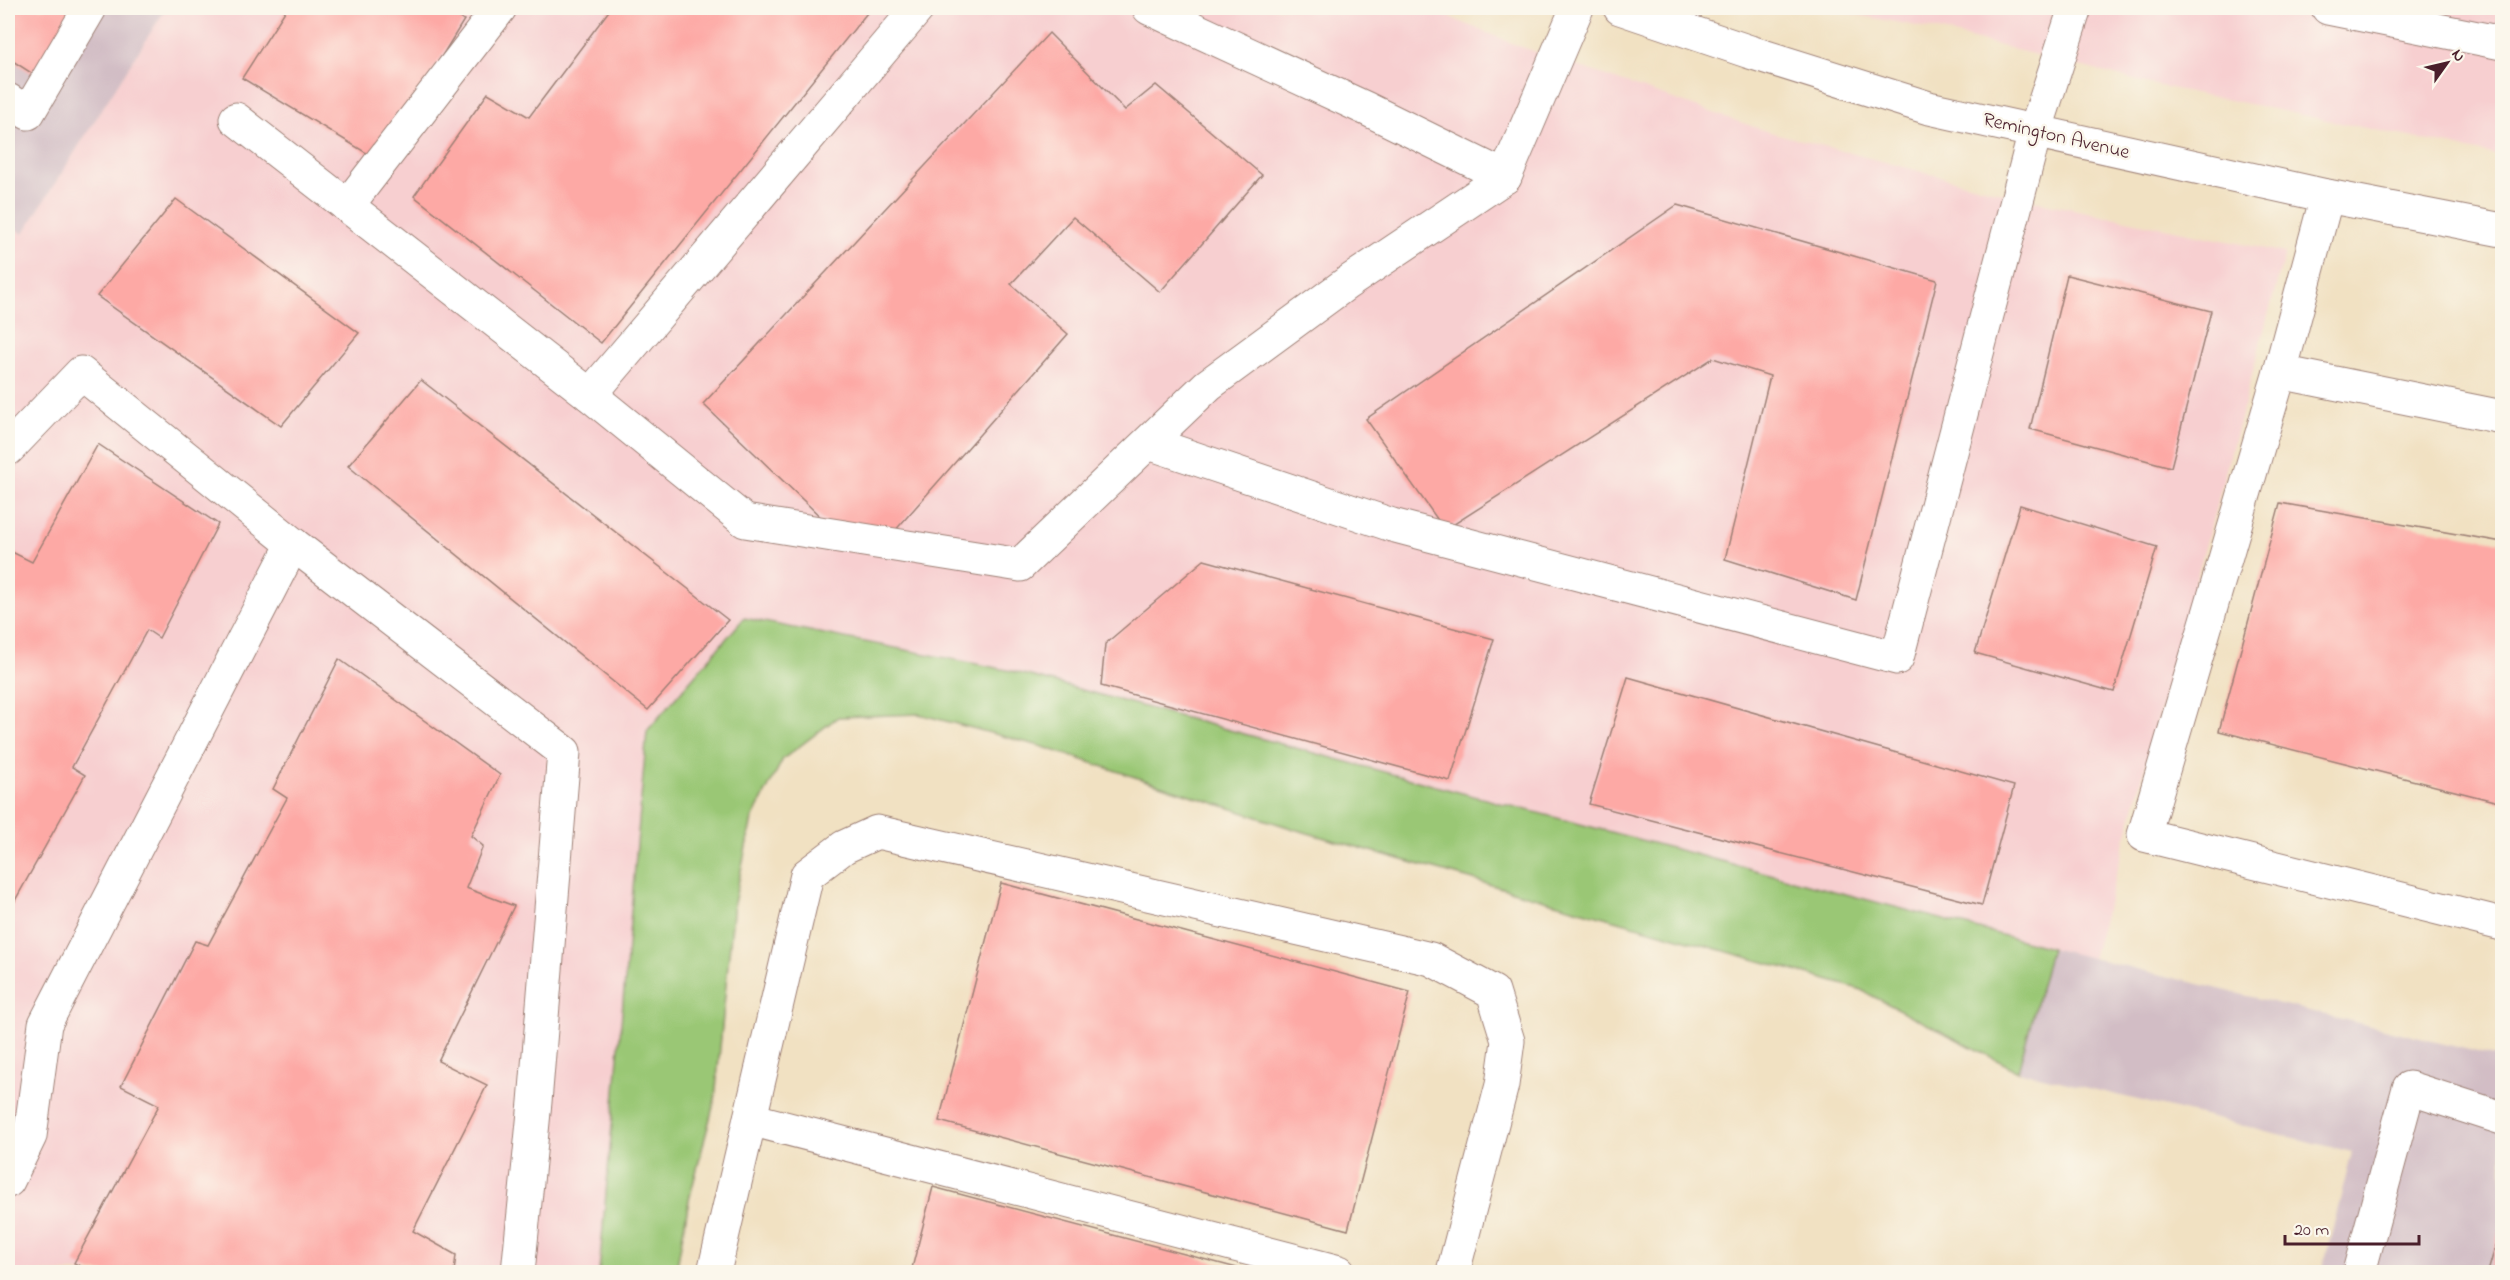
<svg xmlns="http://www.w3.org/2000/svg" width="2510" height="1280" font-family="'Indie Flower',sans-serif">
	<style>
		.built { fill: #f7cfd0 }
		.industrial { fill: #d2bdc5 }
		.green { fill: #9ac775; stroke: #727350; stroke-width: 1.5 }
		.building { fill: #fda9a5 }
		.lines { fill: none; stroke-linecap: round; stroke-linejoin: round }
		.minor-casing { stroke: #9e8076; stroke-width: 35 }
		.minor { stroke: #fff; stroke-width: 33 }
		.labels { text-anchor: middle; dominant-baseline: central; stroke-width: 5; stroke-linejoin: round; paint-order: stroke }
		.street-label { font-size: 20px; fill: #4a1f2b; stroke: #fbf7ec }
	</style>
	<rect width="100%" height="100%" fill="#fbf7ec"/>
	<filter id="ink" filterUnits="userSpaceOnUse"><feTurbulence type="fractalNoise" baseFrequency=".0167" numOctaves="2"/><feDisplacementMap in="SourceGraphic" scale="12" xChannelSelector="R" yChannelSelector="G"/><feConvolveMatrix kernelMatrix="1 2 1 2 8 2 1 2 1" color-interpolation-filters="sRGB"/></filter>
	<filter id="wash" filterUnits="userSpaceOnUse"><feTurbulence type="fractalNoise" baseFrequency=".008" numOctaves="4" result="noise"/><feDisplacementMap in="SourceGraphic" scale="24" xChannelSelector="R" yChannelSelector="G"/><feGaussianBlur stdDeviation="1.35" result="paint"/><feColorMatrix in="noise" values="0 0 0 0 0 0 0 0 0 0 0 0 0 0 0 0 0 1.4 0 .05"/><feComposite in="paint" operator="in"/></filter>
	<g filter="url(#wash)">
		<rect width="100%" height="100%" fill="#f1e1c2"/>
		<g class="built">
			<path d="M166,8H1428L1516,45L1766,131L2034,201L2285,253L2093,959L1447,789L1012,671L647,731L599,1272H8V223L23,234Z"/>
			<path d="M1820,8H2502V156L2146,83L1938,30Z"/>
		</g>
		<g class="industrial">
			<path d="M8,8H166L23,234L8,223Z"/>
			<path d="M2051,948L2502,1058V1272H2322L2352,1152L2018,1071Z"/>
		</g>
		<path class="green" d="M744,618L1012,671L1447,789L2051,948L2018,1071L1859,989L1297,830L1040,746L919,714L838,717L783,759L752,819L734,903L715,1099L689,1200L676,1272H599L647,731Z"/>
		<g id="blocks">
			<g class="building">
				<path d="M8,8H80L36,76L8,58Z"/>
				<path d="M287,8H443L464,20L378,160L242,78Z"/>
				<path d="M611,8H871L601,343L414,196L488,93L529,117Z"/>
				<path d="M1049,33L1125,110L1156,85L1262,175L1160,292L1073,217L1011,284L1068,334L886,541L828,524L703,404Z"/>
				<path d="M176,199L359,333L281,426L97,296Z"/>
				<path d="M1677,205L1937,280L1856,600L1725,559L1770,376L1713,358L1445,530L1366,419Z"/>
				<path d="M2067,275L2211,311L2171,467L2030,429Z"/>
				<path d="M421,380L728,620L648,710L348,466Z"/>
				<path d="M98,444L218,524L159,638L147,630L72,767L85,775L8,913V550L32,562Z"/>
				<path d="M2280,503L2502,542V803L2219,731Z"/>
				<path d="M2020,505L2157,547L2114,692L1975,653Z"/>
				<path d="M1204,560L1494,639L1450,781L1101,686L1105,644Z"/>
				<path d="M339,659L500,775L471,836L483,846L466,888L514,906L438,1061L487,1085L413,1231L456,1255L454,1272H92L74,1263L159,1105L121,1086L195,941L208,945L287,798L273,789Z"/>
				<path d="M1628,677L2014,786L1982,905L1589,804Z"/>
				<path d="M1001,883L1410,992L1348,1230L939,1121Z"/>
				<path d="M933,1187L1237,1268L1236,1272H911Z"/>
				<path d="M2502,1223V1272H2488Z"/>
			</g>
		</g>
	</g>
	<g filter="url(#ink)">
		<use href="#blocks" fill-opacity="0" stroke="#9e8076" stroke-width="1.5"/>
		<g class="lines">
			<defs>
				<g id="minor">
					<path d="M1149,8L1367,109L1505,177L1577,8"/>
					<path d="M1620,8L1750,52L1929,108L2327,196L2502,230"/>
					<path d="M2328,8L2502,43"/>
					<path d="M8,100L28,113L90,8"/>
					<path d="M236,119L590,395L745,521L1020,565L1208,385L1347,283L1505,177"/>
					<path d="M2327,196L2280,372L2144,835L2502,924"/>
					<path d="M347,206L500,8"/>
					<path d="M2280,372L2502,417"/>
					<path d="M590,395L918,8"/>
					<path d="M1149,443L1392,525L1897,658L2035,132L2075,8"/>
					<path d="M8,449L81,373L293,544L45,1024L30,1136L8,1181"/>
					<path d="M293,544L564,752L535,1102L518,1272"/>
					<path d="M750,1119L1339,1272"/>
					<path d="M714,1272L807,875L844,847L877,832L1431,959L1493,992L1508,1041L1502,1085L1453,1272"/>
					<path d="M2359,1272L2409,1088L2502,1118"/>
				</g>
			</defs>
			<use href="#minor" class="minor-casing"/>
			<use href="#minor" class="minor"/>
		</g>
	</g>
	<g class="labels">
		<g class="street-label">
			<text transform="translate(2056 137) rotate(13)">Remington Avenue</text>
		</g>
	</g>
	<rect width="2510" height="1280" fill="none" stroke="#fbf7ec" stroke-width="30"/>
	<g transform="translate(2447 63) rotate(56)" stroke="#fbf7ec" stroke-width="4.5" paint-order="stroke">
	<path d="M0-4.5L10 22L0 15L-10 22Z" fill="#4a1f2b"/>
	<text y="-9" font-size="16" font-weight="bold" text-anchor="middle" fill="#4a1f2b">N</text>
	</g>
	<path d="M2285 1235v9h134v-9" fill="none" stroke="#4a1f2b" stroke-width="3"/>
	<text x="2294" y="1235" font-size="18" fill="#4a1f2b" stroke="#fbf7ec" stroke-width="4.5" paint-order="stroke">20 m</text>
</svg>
